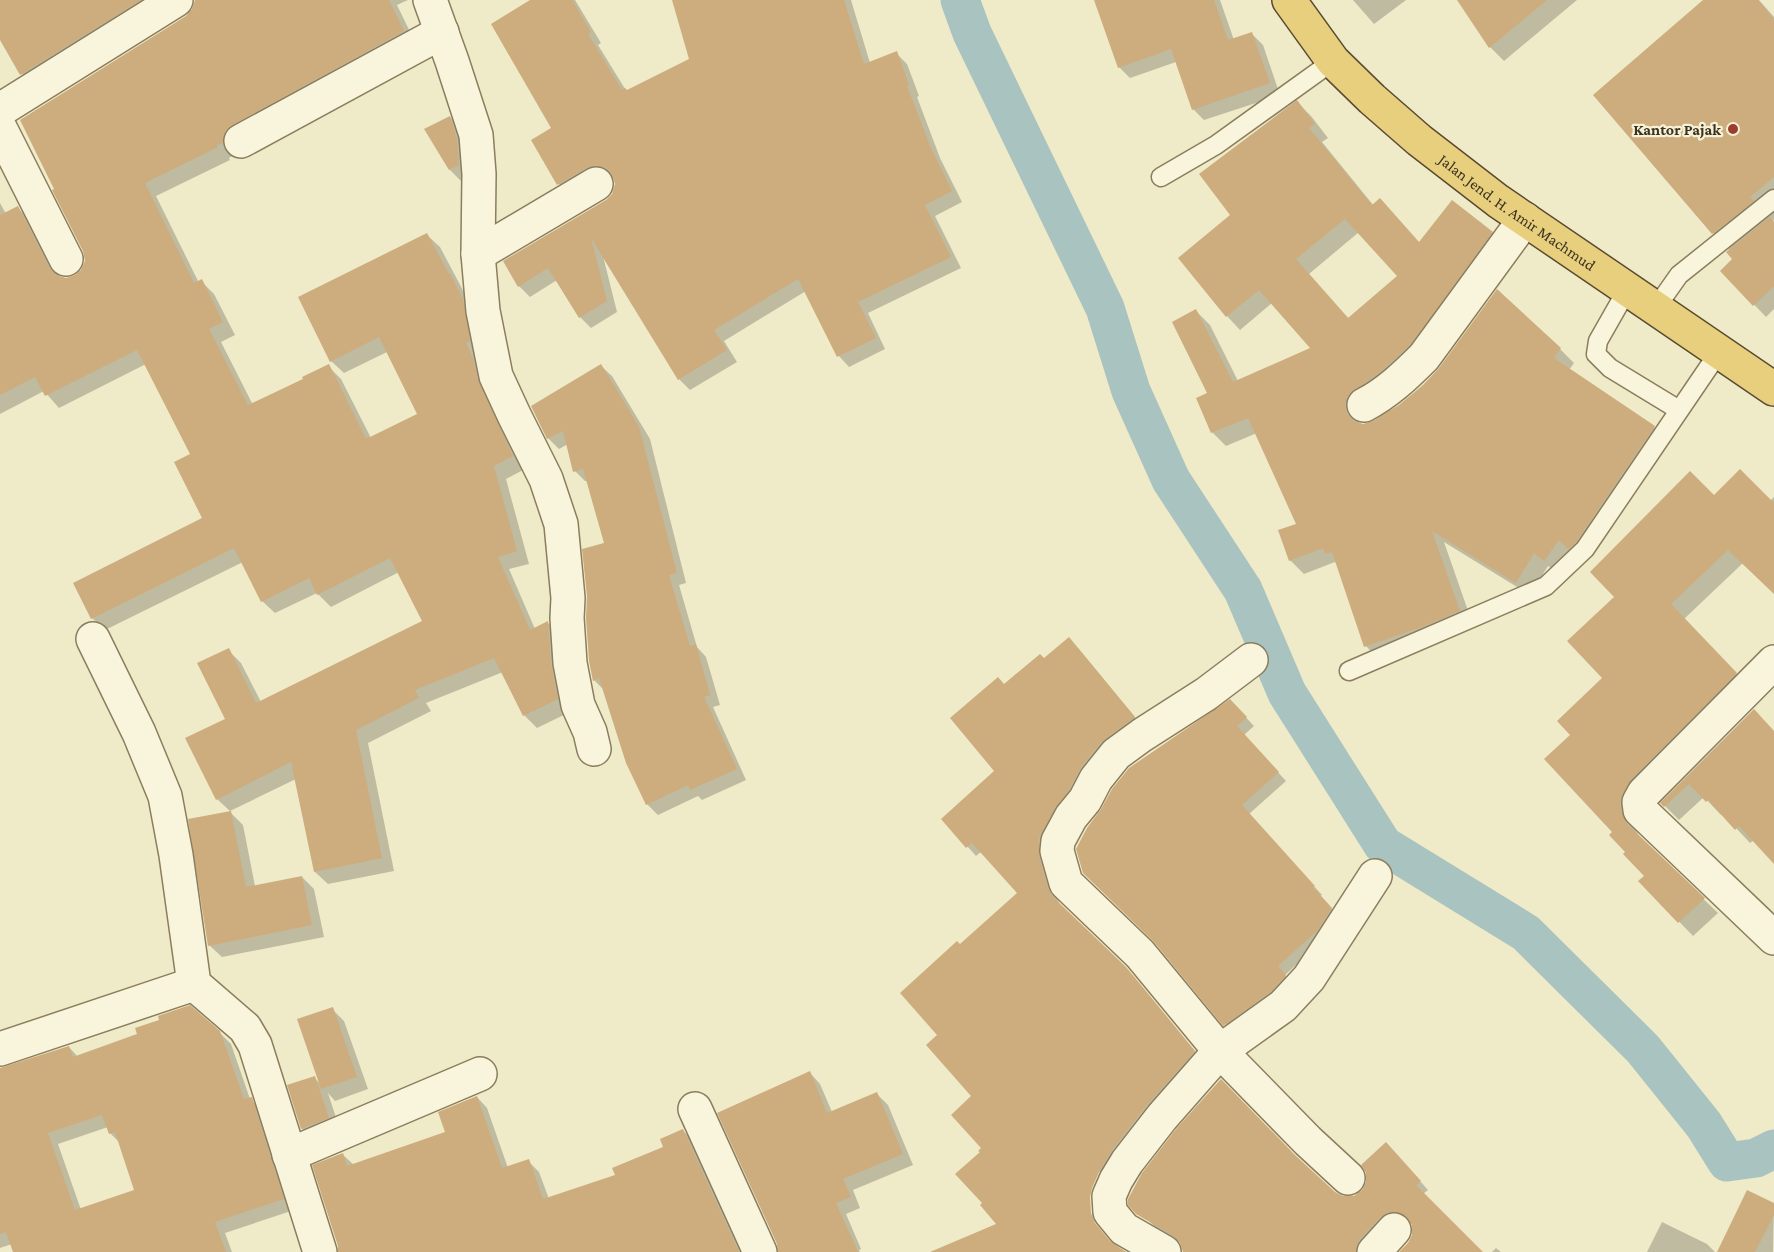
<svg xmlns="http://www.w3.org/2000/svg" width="1774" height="1252" font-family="'Crimson Pro',serif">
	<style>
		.shadow { fill: #0003; fill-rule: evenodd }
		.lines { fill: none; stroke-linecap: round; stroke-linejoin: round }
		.canal { stroke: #a9c3c0; stroke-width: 39 }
		.building { fill: #cdac7e; fill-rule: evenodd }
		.service-casing { stroke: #8b7d5d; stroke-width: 21 }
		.minor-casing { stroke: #8b7d5d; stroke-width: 36 }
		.trunk-casing { stroke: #594a31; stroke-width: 36 }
		.service { stroke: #f9f5dc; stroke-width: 18 }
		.minor { stroke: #f9f5dc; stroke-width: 33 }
		.trunk { stroke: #e7cf7e; stroke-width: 33 }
		.poi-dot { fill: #9b3e2c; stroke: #f6f2d8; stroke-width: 2 }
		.labels { text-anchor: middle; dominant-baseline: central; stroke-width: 4.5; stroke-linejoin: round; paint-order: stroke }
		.poi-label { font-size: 16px; font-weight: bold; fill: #3c3220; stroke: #f6f2d8; text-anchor: end }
		.street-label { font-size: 16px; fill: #3c3220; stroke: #f6f2d8 }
	</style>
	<rect width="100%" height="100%" fill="#efeac8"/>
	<g class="shadow">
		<path d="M0,0H173L34,87L22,74L0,37Z"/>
		<path d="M215,0H408L397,5L416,44L229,158L230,160L156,196L199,283L201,281L214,294L235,335L221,342L253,405L328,366L341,379L371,438L419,414L387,352L344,373L331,361L427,235L440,247L475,313L525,469L506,479L529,564L509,569L535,629L548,623L561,635L570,712L537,728L524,715L503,672L426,703L431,711L368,743L394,871L328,884L315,872L296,779L230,811L217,799L227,719L228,650L241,663L261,702L424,621L399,572L331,607L317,593L275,613L262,601L243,562L105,630L92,618L204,519L192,455L146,364L59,408L44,391L0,414V203L6,214L18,208L31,221L60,278L64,279L76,277L83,271Z"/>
		<path d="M533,0H575L601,43L598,45L627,92L691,59L673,0H851L870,63L896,53L907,64L919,96L917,97L940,158L962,202L935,216L961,268L868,313L885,349L849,367L839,356L806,291L724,341L737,362L690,390L679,379L603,256L617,312L591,328L580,317L557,280L530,297L519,286L607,201L614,193L616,183L615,178L607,176L570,195L559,184L533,141L553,129Z"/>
		<path d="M1098,0H1220L1234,40L1252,34L1263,45L1280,95L1204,120L1193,109L1176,62L1130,78L1119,67Z"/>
		<path d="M1353,0H1406L1374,24Z"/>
		<path d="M1459,0H1577L1504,61L1490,47Z"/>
		<path d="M1706,0H1759L1774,17V220L1773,221L1774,223V309L1766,317L1722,271L1734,259L1730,251L1713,233L1595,95Z"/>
		<path d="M1297,102L1311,116L1328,138L1322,142L1374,206L1420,244L1492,233L1505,246L1358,420L1359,424L1363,425L1560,349L1574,363L1569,370L1654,427L1668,441L1558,573L1548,566L1530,595L1444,542L1473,625L1379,660L1366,646L1338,564L1335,562L1304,574L1290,560L1298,525L1257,433L1226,446L1212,432L1209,393L1196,311L1210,325L1238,381L1313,349L1272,303L1240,330L1227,316L1232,215ZM1359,232L1399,276L1349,319L1309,274Z"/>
		<path d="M450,117L462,130L471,177L462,182L450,170Z"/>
		<path d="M601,366L612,376L650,439L686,583L679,585L697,647L706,657L720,705L713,707L746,780L702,800L698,796L658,815L647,804L605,691L594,680L605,544L588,481H585L575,471L568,444L559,449L548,438Z"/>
		<path d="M1714,497L1770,501L1774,497V592L1743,563L1684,619L1750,688L1634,819L1635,829L1640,838L1718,913L1693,936L1640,881L1646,876L1614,832L1572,735L1604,678L1617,597Z"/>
		<path d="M1078,648L1143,727L1047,866L1057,899L1061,906L1135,978L1203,1061L1108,1180L1055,1127L1102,1252H990L999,1224L984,1203L985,1150L974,1096L960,946L1019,893L982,851L976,856L943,819L996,771L1004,685L1044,660Z"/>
		<path d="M1238,709L1254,726L1244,735L1286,781L1249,814L1322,895L1320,896L1339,917L1325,939L1285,975L1293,984L1233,1033L1157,943Z"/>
		<path d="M1754,711L1774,732V861L1754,840L1750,843L1723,814L1721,815L1704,797L1679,820L1662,803Z"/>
		<path d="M230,812L243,825L255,886L302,877L314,889L324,937L222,957L209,945Z"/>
		<path d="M332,1009L344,1021L368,1089L335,1101L328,1093L340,1130L315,1141L302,1129L289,1086L314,1078L322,1085Z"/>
		<path d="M161,1021L219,1032L231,1044L250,1099L262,1110L294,1210L225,1233L232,1252H14L12,1244L0,1248V1070L69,1047L78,1057L139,1035ZM108,1127L110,1133L120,1143L136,1191L81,1210L58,1144Z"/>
		<path d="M810,1073L820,1084L832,1112L877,1094L888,1105L913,1165L853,1190L860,1208L846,1214L861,1249L859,1250L860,1252H780Z"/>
		<path d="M477,1097L487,1108L508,1168L528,1161L539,1172L549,1199L617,1176L665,1148L683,1131L694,1141L744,1252H340L342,1154L354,1165L447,1133Z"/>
		<path d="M1394,1152L1428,1190L1423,1194L1481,1252H1401L1409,1243L1414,1235L1412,1222L1407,1219L1396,1220L1365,1252H1184L1182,1243L1155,1227L1130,1202L1296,1157L1335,1193L1344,1198L1353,1197L1362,1192Z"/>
		<path d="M1774,1205L1773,1252H1719Z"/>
		<path d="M1662,1222L1707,1244L1715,1252H1647Z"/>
		<path d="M1496,1248L1501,1252H1492Z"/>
	</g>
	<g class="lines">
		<path class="canal" d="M960,0L972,33L1105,308L1131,391L1171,480L1243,590L1287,693L1383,845L1526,933L1643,1049L1704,1125L1727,1162L1756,1158L1774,1149"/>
	</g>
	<g class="building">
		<path d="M0,0H141L20,75L0,40Z"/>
		<path d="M195,0H389L404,31L232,125L225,131L223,143L217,145L218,147L145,183L194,283L202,279L223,322L209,329L248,405L303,379L302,377L329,364L366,439L417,414L379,337L330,362L298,297L427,233L449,274L450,273L463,299L470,341L466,343L473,358L478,380L513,456L494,466L517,551L498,557L530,630L548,621L551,664L558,699L523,716L494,658L415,690L419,698L356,730L382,858L314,872L291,762L216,800L185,738L225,719L197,663L229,648L256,703L422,621L390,558L317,595L309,578L261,602L234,548L91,619L73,583L202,518L174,462L190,454L137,350L45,396L35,377L0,395V215L18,206L49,267L56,275L66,278L75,275L81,270L85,261L83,251L52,190L54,189L20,120L186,16L192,9Z"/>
		<path d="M530,0H572L591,32L588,34L622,90L625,88L627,90L689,59L672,0H844L864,64L897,51L909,85L907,86L930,146L952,191L925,205L951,257L858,302L876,338L837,357L798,279L714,330L727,350L678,380L591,238L607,301L579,318L548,268L518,287L503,261L606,200L612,194L615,184L612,174L606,168L596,165L586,168L557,185L531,140L551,128L491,24Z"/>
		<path d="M1094,0H1214L1228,40L1252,32L1270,83L1192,110L1171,49L1118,68Z"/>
		<path d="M1457,0H1547L1489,48Z"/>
		<path d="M1703,0H1758L1774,19V177L1750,197L1754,201L1712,234L1593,95Z"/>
		<path d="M1297,100L1315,124L1309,128L1372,205L1380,198L1419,242L1452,200L1493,232L1410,345L1384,369L1348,395L1345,405L1347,414L1354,421L1363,424L1373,421L1399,405L1423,385L1439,368L1497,289L1561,348L1554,358L1655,426L1576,542L1568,549L1559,540L1544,561L1534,553L1516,583L1432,531L1460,611L1419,628L1364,647L1332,552L1325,554L1323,548L1289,561L1278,530L1296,524L1248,418L1211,433L1196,398L1207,393L1172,322L1196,309L1233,382L1310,348L1259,290L1226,317L1178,258L1230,215L1199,174ZM1345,219L1397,276L1348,318L1296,259Z"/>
		<path d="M450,116L457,139L459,165L449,170L424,129Z"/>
		<path d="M1770,217L1774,222V286L1753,306L1720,271L1732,259L1726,252Z"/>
		<path d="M601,364L639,427L677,573L669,575L690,646L696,644L710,695L704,697L737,769L690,790L688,785L646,805L626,763L599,678L593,681L589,661L586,618L587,596L582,549L604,543L583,469L573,472L563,431L547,439L531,406Z"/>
		<path d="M1740,469L1774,503V594L1728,550L1671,604L1737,673L1631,780L1623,793L1620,804L1622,813L1627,824L1705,898L1678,923L1638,881L1644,876L1623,854L1625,852L1609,835L1612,832L1544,759L1570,735L1557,721L1602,678L1567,641L1614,597L1590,572L1690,471L1714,495Z"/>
		<path d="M1069,637L1135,717L1101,742L1081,767L1069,790L1055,808L1042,832L1039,839V856L1048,888L1053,897L1126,967L1195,1051L1147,1105L1112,1150L1100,1170L1092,1188L1090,1197L1091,1213L1095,1223L1110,1241L1126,1252H930L996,1224L980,1205L982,1203L955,1174L980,1152L978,1151L981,1148L951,1115L971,1096L926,1045L937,1035L900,993L957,941L960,944L1017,893L972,843L966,848L941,819L994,771L950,718L998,677L1004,684L1040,654L1044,658Z"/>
		<path d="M1230,699L1247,717L1237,726L1279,772L1242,805L1315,886L1313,887L1332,908L1317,931L1278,966L1286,975L1271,992L1223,1026L1154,942L1083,873L1076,849L1087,828L1101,809L1112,789L1129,768Z"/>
		<path d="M1754,709L1774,731V864L1739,826L1735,830L1708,800L1706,802L1689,784L1664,807L1660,803Z"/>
		<path d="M231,811L246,887L302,876L312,925L208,946L188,819Z"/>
		<path d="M190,1005L220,1031L244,1099L252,1097L284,1199L215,1222L226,1252H13L6,1232L0,1234V1068L69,1046L73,1057L137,1034L135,1028L159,1020L158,1016ZM102,1115L109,1134L115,1132L134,1190L75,1210L48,1133Z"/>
		<path d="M333,1007L357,1077L321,1089L297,1019Z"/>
		<path d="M810,1071L827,1113L877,1092L903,1154L843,1179L851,1197L836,1203L858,1252H778L777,1244L717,1113Z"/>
		<path d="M315,1076L329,1118L301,1129L287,1085Z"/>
		<path d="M1221,1079L1295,1155L1335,1192L1343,1196H1354L1362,1190L1366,1182V1173L1361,1165L1386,1142L1421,1181L1416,1185L1483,1252H1399L1408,1243L1412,1235V1225L1406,1216L1397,1212H1388L1380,1217L1360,1239L1356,1247V1252H1183L1180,1243L1174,1236L1136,1214L1128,1205V1199L1142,1173L1176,1129Z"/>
		<path d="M477,1096L502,1168L529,1159L543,1199L615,1175L612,1168L663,1147L660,1139L683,1129L739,1252H338V1246L312,1165L343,1153L347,1166L445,1132L438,1112Z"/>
		<path d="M1747,1190L1774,1203V1215L1755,1252H1717Z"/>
	</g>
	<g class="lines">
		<defs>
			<g id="service">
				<path d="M1161,177L1216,145L1333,61"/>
				<path d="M1627,290L1598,341L1596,354L1610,368L1679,410"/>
				<path d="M1655,309L1679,275L1774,199"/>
				<path d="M1349,671L1546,586L1585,549L1719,352"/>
			</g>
			<g id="minor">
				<path d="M430,0L452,61L476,135L479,174L478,254L483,311L496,376L514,415L546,479L561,524L568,598L567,618L570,663L578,705L590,732L594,749"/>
				<path d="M0,110L176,0"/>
				<path d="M0,128L66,259"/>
				<path d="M241,141L442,32"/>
				<path d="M478,254L596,184"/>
				<path d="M1364,405C1387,393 1405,376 1424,357L1525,219"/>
				<path d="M93,639L139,733L165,796L176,855L194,984L245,1028L255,1045L320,1252"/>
				<path d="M1251,660L1206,694L1142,735L1116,754L1096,779L1085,800L1071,817L1058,841L1057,851L1066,883L1140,954L1220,1051L1308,1141L1348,1178"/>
				<path d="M1774,662L1644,793L1639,802L1640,810L1774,938"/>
				<path d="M0,1049L194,984"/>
				<path d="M695,1109L760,1252"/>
				<path d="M289,1155L480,1074"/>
				<path d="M1164,1252L1124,1229L1110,1212L1109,1196L1116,1180L1127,1162L1162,1117L1220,1051L1283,1006L1309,978L1375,876"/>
				<path d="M1374,1252L1394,1230"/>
			</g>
			<g id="trunk">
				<path id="s1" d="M1289,0L1333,61L1372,99L1419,140L1498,201L1774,389"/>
			</g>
		</defs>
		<use href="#service" class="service-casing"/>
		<use href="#minor" class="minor-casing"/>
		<use href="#trunk" class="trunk-casing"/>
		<use href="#service" class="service"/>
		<use href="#minor" class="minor"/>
		<use href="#trunk" class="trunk"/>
	</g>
	<circle class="poi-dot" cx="1733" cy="129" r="6"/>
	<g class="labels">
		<g class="poi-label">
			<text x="1721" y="129">Kantor Pajak</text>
		</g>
		<g class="street-label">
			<text stroke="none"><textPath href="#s1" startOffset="314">Jalan Jend. H. Amir Machmud</textPath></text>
		</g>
	</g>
</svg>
